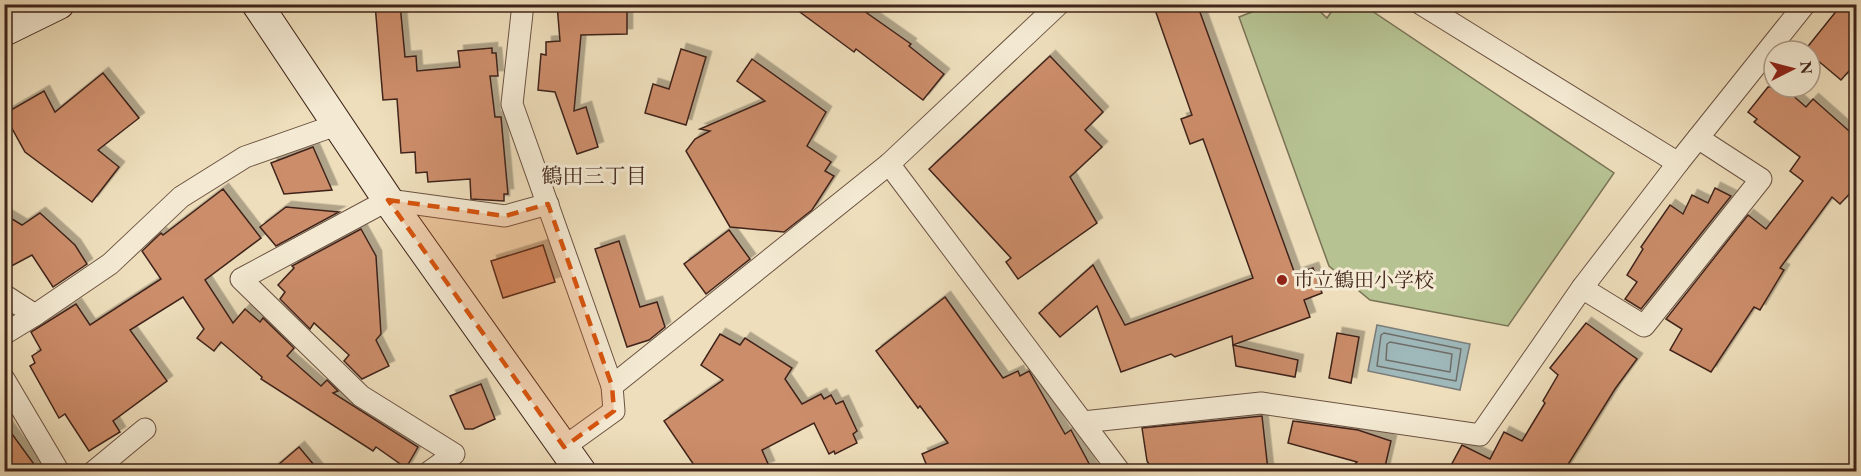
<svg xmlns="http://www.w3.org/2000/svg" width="1861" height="476" font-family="'EB Garamond','Noto Serif JP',serif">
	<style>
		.green { fill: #b6c292; stroke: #7a7356; stroke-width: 1.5 }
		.water { fill: #9fb9bb; stroke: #797d7b; stroke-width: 1.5 }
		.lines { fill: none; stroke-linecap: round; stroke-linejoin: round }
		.shore { stroke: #6f6e6a; stroke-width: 1.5 }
		.building { fill: #cc8d6b; stroke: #3f241a; stroke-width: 1.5; filter: url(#shadow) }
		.street-casing { stroke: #6b5242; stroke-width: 23 }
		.secondary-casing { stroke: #3f241a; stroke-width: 32 }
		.street { stroke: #f4ead3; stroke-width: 21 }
		.secondary { stroke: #f4ead3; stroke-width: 30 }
		.marked { fill: #d7540d; fill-opacity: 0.2; stroke: #d7540d; stroke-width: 4.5; stroke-dasharray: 12 8; stroke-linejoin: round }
		.poi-dot { fill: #8f2418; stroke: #f4ead3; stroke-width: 2 }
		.labels { text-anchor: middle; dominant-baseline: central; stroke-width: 6; stroke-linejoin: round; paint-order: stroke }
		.poi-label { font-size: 20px; fill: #3f241a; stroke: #f4ead3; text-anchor: start }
		.neighbourhood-label { font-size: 21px; fill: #3f241a; stroke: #f4ead3 }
	</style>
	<defs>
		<filter id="shadow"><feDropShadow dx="5.5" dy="-5.5" stdDeviation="0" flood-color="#0004"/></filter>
	</defs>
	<rect width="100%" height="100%" fill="#eedebb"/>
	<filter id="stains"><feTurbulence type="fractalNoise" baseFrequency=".00333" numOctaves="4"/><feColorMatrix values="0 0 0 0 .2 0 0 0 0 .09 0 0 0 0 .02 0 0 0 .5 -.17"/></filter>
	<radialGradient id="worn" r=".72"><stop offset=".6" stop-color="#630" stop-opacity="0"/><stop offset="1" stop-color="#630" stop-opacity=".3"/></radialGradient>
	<path class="green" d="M1313,5L1327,18L1336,5H1363L1614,173L1508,326L1370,300L1329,266L1239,17L1270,5Z"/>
	<path class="water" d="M1377,325L1470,344L1460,390L1368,371Z"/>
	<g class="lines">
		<g class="shore">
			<path d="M1384,333L1461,349L1456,381L1377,366L1381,335Z"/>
			<path d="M1390,342L1452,354L1450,372L1386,360L1387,344Z"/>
		</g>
	</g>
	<g class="building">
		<path d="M375,4H400L405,57L416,56L417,71L460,67L458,51L492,48V53H496L498,76H490L495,117H501L508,194H504V201L471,199L470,179L428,182L427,172L416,173L415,152L401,153L397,99L383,100Z"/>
		<path d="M557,4H627V34L581,35L574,111L586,107L598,147L577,154L555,92L538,90L541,54L546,55V42L560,41Z"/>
		<path d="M789,4H854L911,44L909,46L944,74L923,100L856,49L854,52Z"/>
		<path d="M1153,4H1197L1295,274L1313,268L1322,293L1304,300L1310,317L1233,345L1232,336L1175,357L1171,354L1121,372L1097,306L1060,337L1039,313L1093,265L1125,325L1253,278L1203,139L1190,144L1181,119L1192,115Z"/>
		<path d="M1842,4H1857V62L1841,80L1810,54V51L1805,50Z"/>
		<path d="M681,49L706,57L686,125L645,113L653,84L669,89Z"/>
		<path d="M1050,56L1103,112L1085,130L1102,147L1070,177L1097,223L1018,279L1006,262L1011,258L929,169Z"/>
		<path d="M752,59L826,112L807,146L831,162L825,171L834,176L812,210L784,232L730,227L686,151L695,139L710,131L700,129L765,101L737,81Z"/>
		<path d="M103,73L139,118L98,150L119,167L92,202L25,152L4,114L44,91L55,112Z"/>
		<path d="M1768,87H1783L1806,107L1813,99L1857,138V186L1840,204L1832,197L1780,268L1784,270L1760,310L1754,307L1711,372L1670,350L1682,329L1666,319L1748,215L1766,229L1803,181L1790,171L1800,157L1754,122L1757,119L1748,112Z"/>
		<path d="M313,147L332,190L284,194L271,163Z"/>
		<path d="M1715,188L1731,196L1641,309L1625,299L1637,282L1627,275L1643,249L1641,247L1670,205L1683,214L1692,195L1708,203Z"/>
		<path d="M223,189L261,238L205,280L233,323L245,309L260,322L263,318L294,348L287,356L321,386L327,380L338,391L333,393L418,447L406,468L376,447L373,451L261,379L262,377L221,342L214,351L197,338L204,329L183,297L130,330L167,381L113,421L120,432L89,451L65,414L59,418L30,366L35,363L32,356L41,350L31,332L76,304L90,325L161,279L142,251L161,233L163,235Z"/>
		<path d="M286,207L339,212L276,246L260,227Z"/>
		<path d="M40,213L75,245L87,264L53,287L32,255L4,270V214L22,225Z"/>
		<path d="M361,229L376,256L381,334L376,340L389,366L362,379L344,361L349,355L314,323L310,329L280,299L285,292L278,285L294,268L292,266Z"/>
		<path d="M729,230L750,259L706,294L684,264Z"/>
		<path d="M619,241L640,307L657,302L665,327L649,340L627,347L595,249Z"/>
		<path d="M543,245L555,282L503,298L491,261Z"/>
		<path d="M945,297L1003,378L1018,371L1020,376L1029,371L1065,434L1071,430L1093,471H929L922,454L948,443L920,406L918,408L876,351Z"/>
		<path d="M1586,323L1637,359L1615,389L1564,471H1448L1462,445L1490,459L1504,432L1522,441L1545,403L1543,401L1558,375L1550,368Z"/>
		<path d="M1337,333L1359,337L1351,383L1329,378Z"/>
		<path d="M720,334L740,345L745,338L792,368L785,379L802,404L821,394L824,399L831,395L836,404L843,401L857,431L853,434L857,443L835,454L834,451L829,454L814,423L762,450L769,466L756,471H698L664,421L723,380L701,365Z"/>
		<path d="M1233,345L1298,360L1295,377L1236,366Z"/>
		<path d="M481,384L495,419L473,429H465L450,396Z"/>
		<path d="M1262,416L1268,470L1153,471L1147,461L1142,428Z"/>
		<path d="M1293,421L1358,430L1391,441L1384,471H1349L1357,462L1288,443Z"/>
		<path d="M4,423L39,471H4Z"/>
		<path d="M299,447L319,471H271Z"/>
	</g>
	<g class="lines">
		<defs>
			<g id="street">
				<path d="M523,4L512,104L612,386"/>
				<path d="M1421,4L1678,163L1805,4"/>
				<path d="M889,164L1120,472"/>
				<path d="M1582,288L1644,326L1761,179L1698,138"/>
				<path d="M4,295L35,315L4,334"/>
				<path d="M35,315L110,264L181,197L245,157L339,124"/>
				<path d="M4,379L59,472"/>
				<path d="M1083,422L1261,403L1480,435L1582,288L1678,163"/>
				<path d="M564,447L614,411L612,386L889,164L1059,4"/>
				<path d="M93,472L145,429"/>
				<path d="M429,472L454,454L361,396L241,279L388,200L505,216L548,204"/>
			</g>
			<g id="secondary">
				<path d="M257,4L388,200L581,472"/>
				<path d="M4,31L59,4"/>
			</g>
		</defs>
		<use href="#street" class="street-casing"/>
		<use href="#secondary" class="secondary-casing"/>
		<use href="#street" class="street"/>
		<use href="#secondary" class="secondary"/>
	</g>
	<path class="marked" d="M388,200L505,216L548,204L612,386L614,411L564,447Z"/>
	<circle class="poi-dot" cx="1282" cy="280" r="6"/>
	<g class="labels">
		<g class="poi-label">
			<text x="1294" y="280">市立鶴田小学校</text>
		</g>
		<g class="neighbourhood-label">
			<text x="594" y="175">鶴田三丁目</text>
		</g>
	</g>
	<rect width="1861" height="476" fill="none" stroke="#eedebb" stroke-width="24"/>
	<rect x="6" y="6" width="1849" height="464" fill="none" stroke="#3f241a" stroke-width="3"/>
	<rect x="12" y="12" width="1837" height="452" fill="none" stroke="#3f241a" stroke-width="1.5"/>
	<g transform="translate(1792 69) rotate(84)"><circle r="28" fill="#f4ead3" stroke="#ac9b89" stroke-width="1.5"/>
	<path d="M0-4.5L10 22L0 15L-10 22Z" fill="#8f2418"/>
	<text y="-9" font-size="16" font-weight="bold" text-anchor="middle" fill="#3f241a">N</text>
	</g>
	<rect width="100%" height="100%" filter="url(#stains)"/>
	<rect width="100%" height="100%" fill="url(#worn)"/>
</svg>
